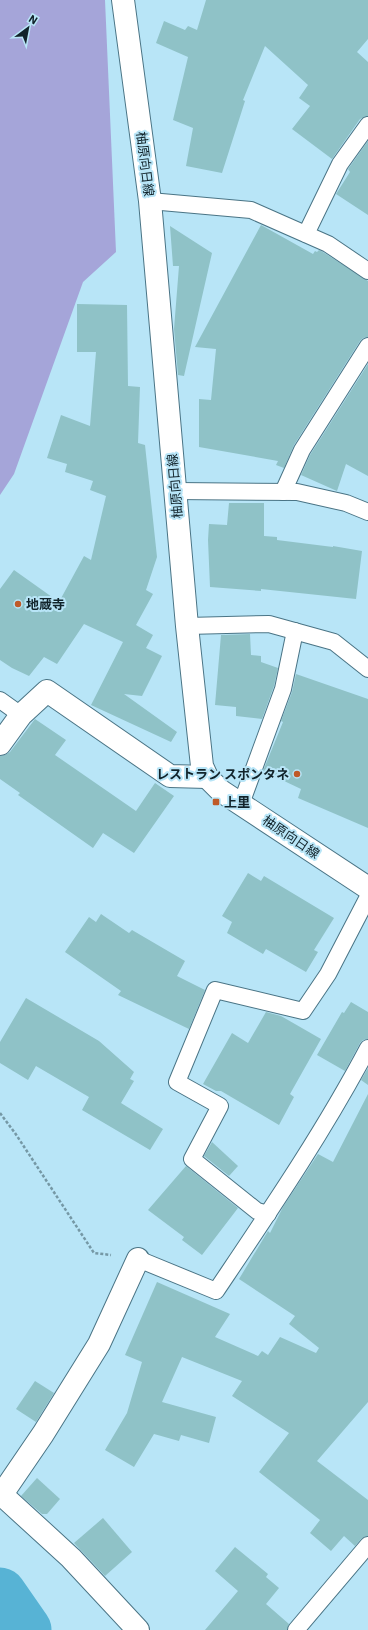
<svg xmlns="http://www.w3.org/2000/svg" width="368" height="1630" font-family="'IBM Plex Sans','Noto Sans JP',sans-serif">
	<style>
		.green { fill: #a5a5d9 }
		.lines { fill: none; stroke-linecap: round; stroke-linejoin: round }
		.river { stroke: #57b3d5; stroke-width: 53 }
		.building { fill: #8fc2c7 }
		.lane-casing { stroke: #4a7485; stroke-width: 18 }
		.street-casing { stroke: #4a7485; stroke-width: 24 }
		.secondary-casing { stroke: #4a7485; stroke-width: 24 }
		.path { stroke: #7598a5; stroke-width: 2.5; stroke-dasharray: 3 2; stroke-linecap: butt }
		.lane { stroke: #fff; stroke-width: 16 }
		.street { stroke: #fff; stroke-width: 22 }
		.secondary { stroke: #fff; stroke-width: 22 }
		.poi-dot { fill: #bf5a28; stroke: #b8e5f7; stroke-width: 1.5 }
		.labels { text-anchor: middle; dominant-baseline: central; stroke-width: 4; stroke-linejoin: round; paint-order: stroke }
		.street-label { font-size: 13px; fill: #11232a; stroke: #b8e5f7 }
		.poi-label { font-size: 13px; font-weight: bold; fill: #11232a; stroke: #b8e5f7; text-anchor: start }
	</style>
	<rect width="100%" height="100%" fill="#b8e5f7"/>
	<path class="green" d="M0,0H105L116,252L83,282L14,474L0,495Z"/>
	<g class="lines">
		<path class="river" d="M0,1594L25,1630"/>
	</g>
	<g class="building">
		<path d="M206,0H368V39L357,52L368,62V116L360,119L332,159L292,129L310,106L299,98L308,85L265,46L243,100L245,101L222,173L186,166L193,128L173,120L188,57L156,43L164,21L185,30L188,26L197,30Z"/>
		<path d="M368,141V215L336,194L350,172L348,169Z"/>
		<path d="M261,225L313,254L315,251L317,252L319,250L323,252L368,281V337L363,338L360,341L294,445L284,468L276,465L278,461L199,447V399L211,400L216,349L195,347Z"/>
		<path d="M170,226L212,253L184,376L178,375L174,329L179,266H173Z"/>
		<path d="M77,304L127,305L128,386L140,387L138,443L145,445L157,557L146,590L153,594L136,625L153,635L146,648L162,656L142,696L124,694L177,732L171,742L91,705L123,642L84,624L57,664L44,657L29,676L12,668L0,660V589L14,570L59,602L84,556L91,560L106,496L90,490L93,481L65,472L67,464L47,458L61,415L90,426L96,352H77Z"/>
		<path d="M368,364V476L346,464L337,491L301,475L310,455Z"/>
		<path d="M229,503H264V536L277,537V540L333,547V546L362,551L356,599L261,589V591L210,587L208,540L209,524L227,525Z"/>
		<path d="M250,634L251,655L261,656V662L278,668L274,686L262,719L236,716V707L215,705L221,635Z"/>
		<path d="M296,674L368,699V828L298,798L301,789L263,771L283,722L281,721L292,692Z"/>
		<path d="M35,719L66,740L55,755L136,811L155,783L174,796L134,853L103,833L93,848L18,795L20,793L0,779V756L5,755L10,752Z"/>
		<path d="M248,873L261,881L264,876L334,918L314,950L318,952L306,972L266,949L263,954L227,933L232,922L222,916Z"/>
		<path d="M101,914L129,933L132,930L185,961L177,976L205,990L189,1029L118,995L121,991L65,952L89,917L96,922Z"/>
		<path d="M26,998L99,1041L134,1072L130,1079L134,1081L121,1103L163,1129L150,1150L82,1110L89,1097L36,1066L28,1080L0,1063V1042Z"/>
		<path d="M351,1002L368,1012V1039L363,1040L360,1043L345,1071L317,1055L342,1012L344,1013Z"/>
		<path d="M266,1012L281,1016L321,1039L290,1094L294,1097L279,1125L221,1091H216L203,1084L232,1033L248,1043Z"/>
		<path d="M368,1068V1085L361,1080Z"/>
		<path d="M368,1094V1402L317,1461L368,1500V1536L361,1539L355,1546L344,1536L331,1551L310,1533L320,1520L259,1472L289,1433L232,1396L242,1381L182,1357L162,1402L216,1417L209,1443L181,1435L179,1441L154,1434L134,1467L105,1450L127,1413L142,1362L125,1355L157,1282L230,1314L215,1337L258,1356L262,1351L268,1355L280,1337L316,1353L319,1348L289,1324L295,1316L239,1279L268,1231L270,1233L283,1207L318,1154L333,1162Z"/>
		<path d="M212,1142L238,1166L229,1176L204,1156Z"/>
		<path d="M186,1166L238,1208L202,1255L182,1240L184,1237L148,1210Z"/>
		<path d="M35,1381L54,1393L36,1422L16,1409Z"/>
		<path d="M37,1478L60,1499L47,1514H42L21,1496Z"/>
		<path d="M103,1518L132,1552L105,1576L74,1543Z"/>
		<path d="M235,1547L268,1574L266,1577L279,1588L266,1604L289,1624L287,1630H205L238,1591L215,1571Z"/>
	</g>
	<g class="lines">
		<defs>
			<g id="lane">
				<path d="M150,201L251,210L328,244L368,271"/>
				<path d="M306,234L340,164L368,125"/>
				<path d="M176,491L297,492L346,503L368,512"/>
				<path d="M283,492L302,450L368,346"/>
				<path d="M187,626L269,624L334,642L368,669"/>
				<path d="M0,700L21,715"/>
				<path d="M241,804L283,689L295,631"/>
				<path d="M268,1214L257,1211L192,1159L220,1106L177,1082L215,990L303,1011L328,974L368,897"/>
				<path d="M138,1259L216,1291C269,1212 323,1133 368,1048"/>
				<path d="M296,1630L368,1545"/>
			</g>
			<g id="street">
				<path d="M0,744L21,715L47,691L170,776L207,777"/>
				<path d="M0,1493L71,1558L138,1630"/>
				<path d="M0,1497L43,1434L99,1344L138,1259"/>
			</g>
			<path id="secondary" d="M123,0L150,201L187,626L202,766L207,777L221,791L368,888"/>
		</defs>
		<use href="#lane" class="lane-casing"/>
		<use href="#street" class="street-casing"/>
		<use href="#secondary" class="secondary-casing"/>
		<path class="path" d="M0,1113L15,1133L94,1253L111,1255"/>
		<use href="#lane" class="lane"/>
		<use href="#street" class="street"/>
		<use href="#secondary" class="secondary"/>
	</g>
	<g class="poi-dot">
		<circle cx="18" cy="604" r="4"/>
		<circle cx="297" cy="774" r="4"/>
		<rect x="212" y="798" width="8" height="8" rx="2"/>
	</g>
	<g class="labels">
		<g class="street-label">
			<text transform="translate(145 164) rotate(83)">柚原向日線</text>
			<text transform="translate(175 486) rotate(-95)">柚原向日線</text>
			<text transform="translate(291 837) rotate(34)">柚原向日線</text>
		</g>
		<g class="poi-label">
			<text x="26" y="604">地蔵寺</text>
			<text x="289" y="774" text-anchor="end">レストラン スポンタネ</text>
			<text x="224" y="802">上里</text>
		</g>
	</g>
	<g transform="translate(28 28) rotate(32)" stroke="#b8e5f7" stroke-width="3" paint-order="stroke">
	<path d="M0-3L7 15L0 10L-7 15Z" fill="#11232a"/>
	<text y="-6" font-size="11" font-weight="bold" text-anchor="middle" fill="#11232a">N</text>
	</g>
</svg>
